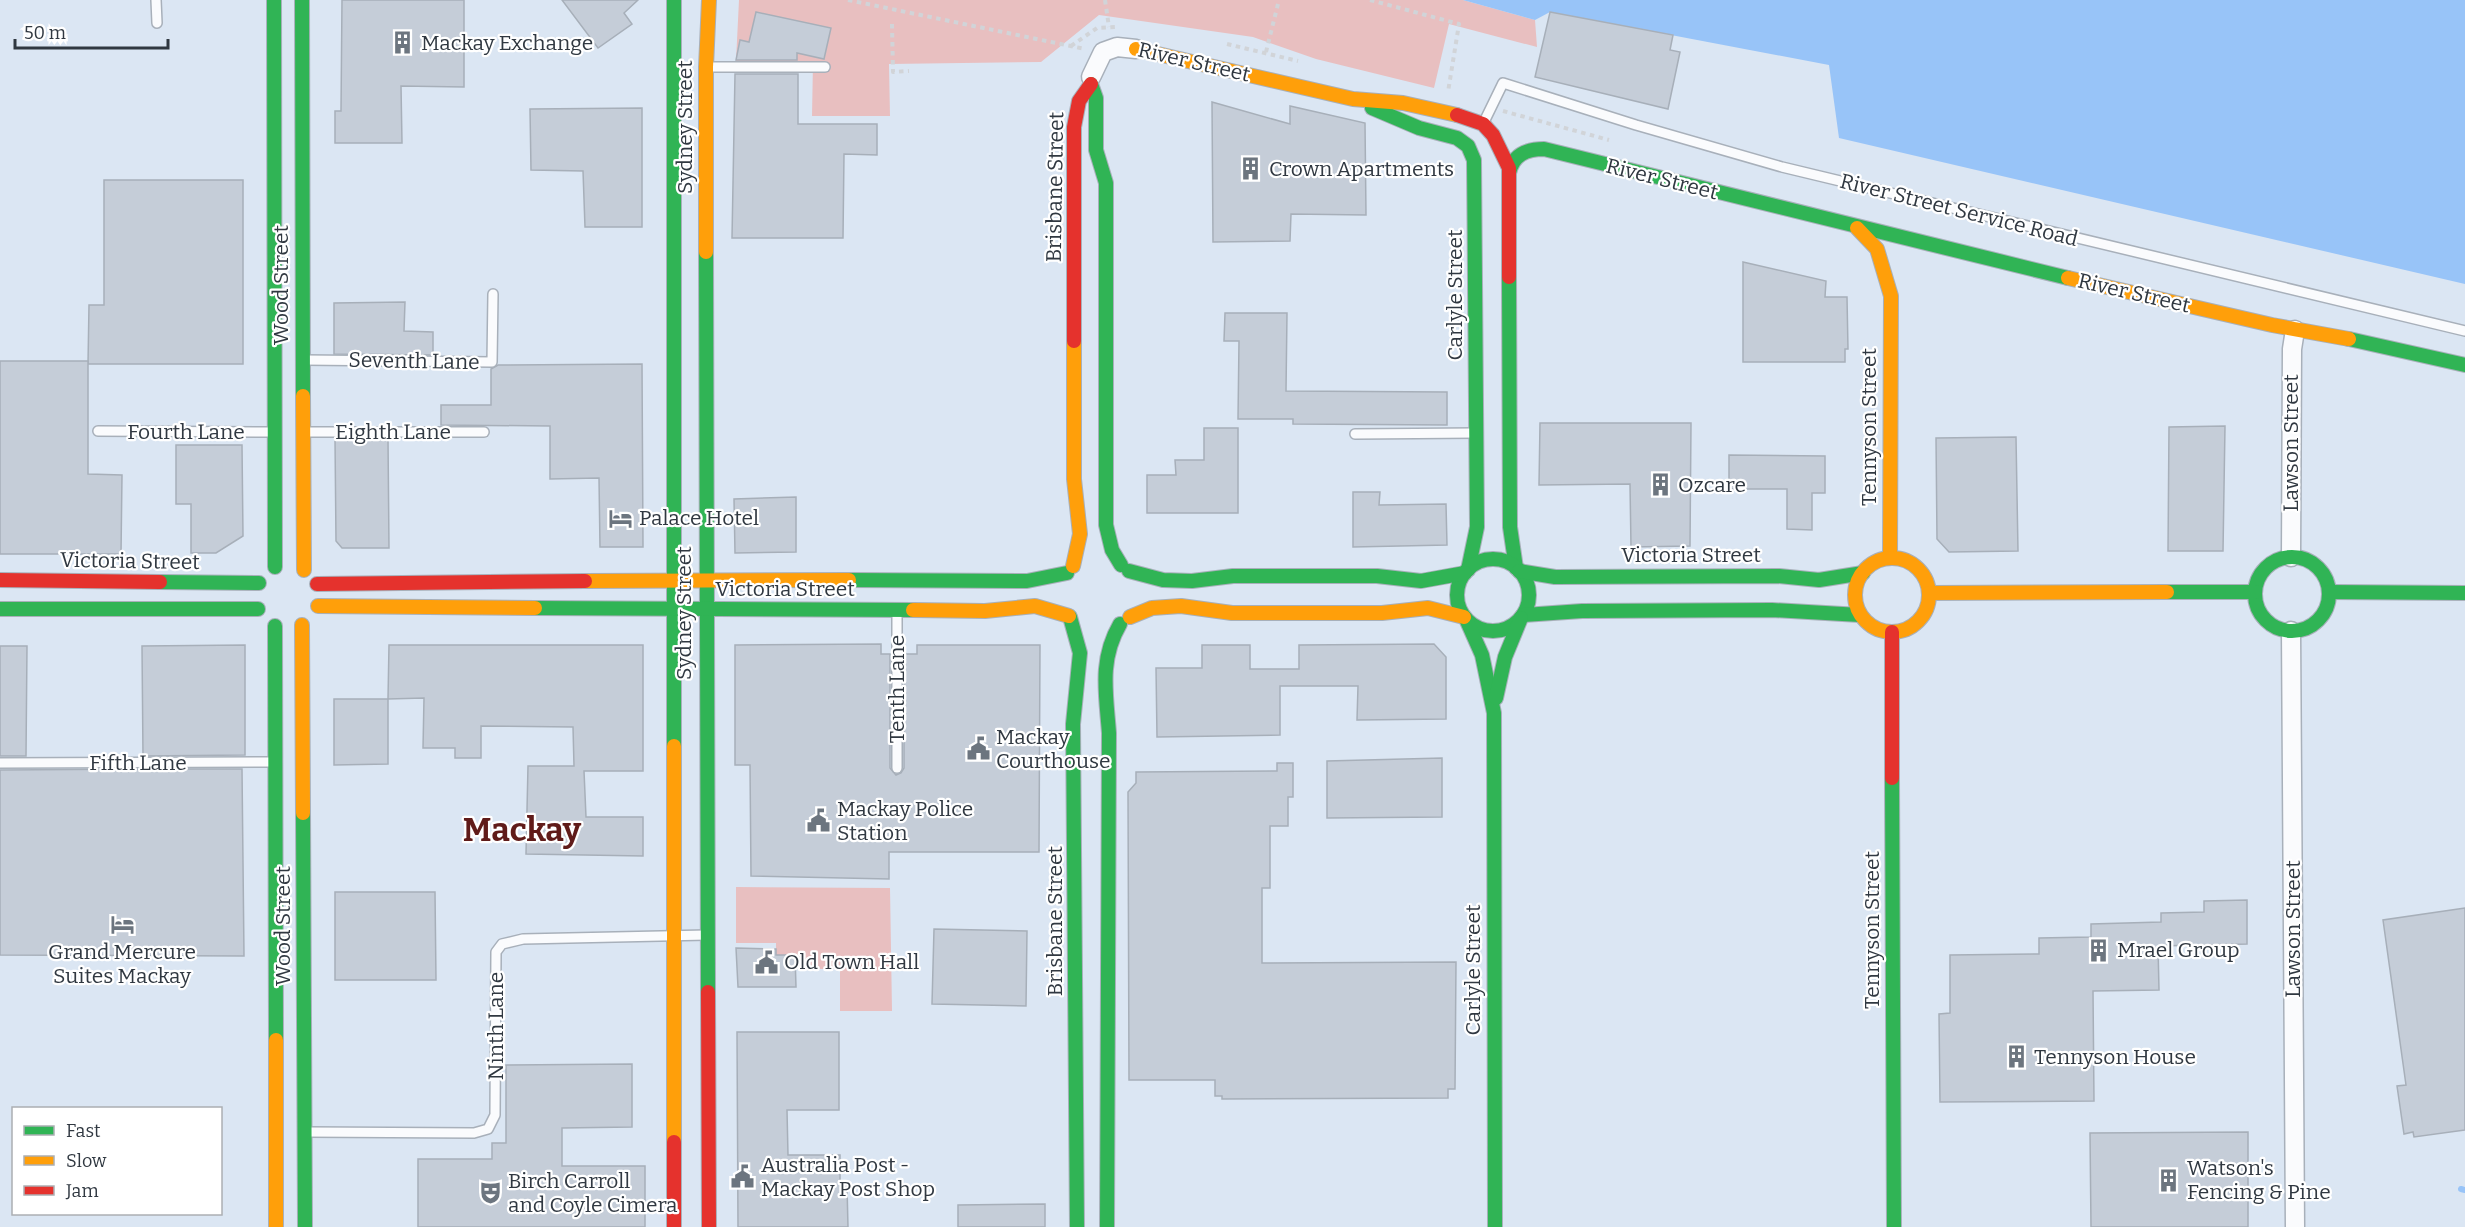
<svg xmlns="http://www.w3.org/2000/svg" width="2465" height="1227" font-family="Bitter,serif">
	<style>
		.green { fill: #e8bfc0 }
		.water { fill: #98c4f8 }
		.lines { fill: none; stroke-linecap: round; stroke-linejoin: round }
		.stream { stroke: #98c4f8; stroke-width: 6 }
		.building { fill: #c5cdd8; stroke: #a7afb9; stroke-width: 1.5 }
		.lane-casing { stroke: #a8b0ba; stroke-width: 12 }
		.street-casing { stroke: #a8b0ba; stroke-width: 21 }
		.fast-casing { stroke: #a8b0ba; stroke-width: 16 }
		.slow-casing { stroke: #a8b0ba; stroke-width: 16 }
		.jam-casing { stroke: #a8b0ba; stroke-width: 16 }
		.path { stroke: #d1d4d8; stroke-width: 4; stroke-dasharray: 4.5 4.5; stroke-linecap: butt }
		.lane { stroke: #fafbfd; stroke-width: 9 }
		.street { stroke: #fafbfd; stroke-width: 18 }
		.fast { stroke: #30b455; stroke-width: 14 }
		.slow { stroke: #ff9f0a; stroke-width: 14 }
		.jam { stroke: #e5322d; stroke-width: 14 }
		.labels { text-anchor: middle; dominant-baseline: central; stroke-width: 4.5; stroke-linejoin: round; paint-order: stroke }
		.poi-label { font-size: 21px; fill: #303841; stroke: #fff; text-anchor: start }
		.street-label { font-size: 21px; fill: #303841; stroke: #fff }
		.town-label { font-size: 33px; font-weight: bold; fill: #601b19; stroke: #fff }
	</style>
	<rect width="100%" height="100%" fill="#dbe6f3"/>
	<g class="green">
		<path d="M739,0H1463L1535,20L1537,47L1449,24L1434,88L1316,59L1253,37L1099,15L1041,62L889,64L890,116H812L813,62L736,61Z"/>
		<path d="M736,887L890,888L892,1011H840V969H795V955H776V943H736Z"/>
	</g>
	<path class="water" d="M1463,0H2465V284L1839,138L1829,65L1550,12L1535,20Z"/>
	<g class="lines">
		<path class="stream" d="M2461,1189L2465,1190"/>
	</g>
	<g class="building">
		<path d="M342,0H464V87L401,86L402,143H335V111H341Z"/>
		<path d="M562,0H638L624,13L632,24L598,48Z"/>
		<path d="M756,12L831,28L824,59L797,53V60H736L740,40L749,42Z"/>
		<path d="M1550,12L1673,35L1670,50L1680,52L1668,109L1535,77Z"/>
		<path d="M735,74H798V124H877V155L844,154L843,238H732Z"/>
		<path d="M1212,102L1290,124V106L1365,123L1366,215L1291,214L1290,241L1213,242Z"/>
		<path d="M642,108V227H585L583,171L531,170L530,109Z"/>
		<path d="M104,180H243V364H88L89,305H104Z"/>
		<path d="M1743,262L1826,281L1825,297H1847L1848,349H1845V362H1743Z"/>
		<path d="M405,302L404,331L433,332V355L334,354V303Z"/>
		<path d="M1225,313H1287L1286,391L1447,392V425L1293,424V419H1238L1239,341H1224Z"/>
		<path d="M0,361H88V474L122,475L121,554H0Z"/>
		<path d="M642,364L643,547H600L599,478L550,479V426L441,425V405H491V369L498,365Z"/>
		<path d="M1540,423H1691L1690,546L1631,547L1630,484L1539,485Z"/>
		<path d="M2225,426L2223,551H2168L2169,427Z"/>
		<path d="M1204,428H1238V513H1147V475H1176L1175,460H1204Z"/>
		<path d="M2016,437L2018,551L1949,552L1937,539L1936,438Z"/>
		<path d="M335,439H388L389,548H342L336,541Z"/>
		<path d="M176,445H242L243,536L216,553H191V504H176Z"/>
		<path d="M1729,455L1825,456V493H1812V530L1787,529V489H1729Z"/>
		<path d="M1353,492H1380L1379,505L1446,504L1447,545L1353,547Z"/>
		<path d="M796,497V552L735,553L734,499Z"/>
		<path d="M881,644V654H890V768L896,775L901,773L904,768V654H917V645H1040L1039,852H889V879L751,876L750,765H735V645Z"/>
		<path d="M1434,644L1446,657V719L1357,720L1358,686H1280V735L1157,737L1156,668H1202V645H1250V669H1299V645Z"/>
		<path d="M245,645V755L143,756L142,646Z"/>
		<path d="M389,645H643V771H584L586,817H643V856L526,854L528,766H574L573,727L481,726V758H455V748H423L424,698L388,699Z"/>
		<path d="M0,646H27L26,756H0Z"/>
		<path d="M334,699H388V764L334,765Z"/>
		<path d="M1442,758V817L1327,818V761Z"/>
		<path d="M1277,763H1293V797H1288V826H1270V888H1262V963L1456,962L1455,1089H1448V1098L1222,1099V1096H1215V1080H1129L1128,792L1136,783V772L1277,771Z"/>
		<path d="M143,769H242L244,956L0,955V770Z"/>
		<path d="M335,892H435L436,980H335Z"/>
		<path d="M2247,900V944L2158,946L2159,990L2093,991L2094,1101L1940,1102L1939,1014L1950,1013V955L2039,954V938L2091,937V924L2161,922V913L2204,912V901Z"/>
		<path d="M2465,908V1130L2414,1137L2413,1132L2404,1134L2397,1086L2406,1085L2383,920Z"/>
		<path d="M934,929L1027,931L1026,1006L932,1004Z"/>
		<path d="M736,948L776,949V955H795L796,987H738Z"/>
		<path d="M737,1032H839V1110H787L788,1155H840V1186H847L848,1227H738Z"/>
		<path d="M632,1064V1127L562,1128V1166H645V1227H418V1159H492V1143H506V1065Z"/>
		<path d="M2248,1132V1227H2091L2090,1133Z"/>
		<path d="M1045,1204V1227H958V1205Z"/>
	</g>
	<g class="lines">
		<defs>
			<g id="lane">
				<path d="M156,0L157,23"/>
				<path d="M708,67H825"/>
				<path d="M1484,122L1503,83L1636,125L1782,167L2465,331"/>
				<path d="M305,360L492,362L493,294"/>
				<path d="M98,431L272,432"/>
				<path d="M305,432H484"/>
				<path d="M1355,434L1476,433"/>
				<path d="M897,612V768"/>
				<path d="M0,763L273,762"/>
				<path d="M307,1132L474,1133L488,1129L495,1115L496,952L502,944L523,939L707,935"/>
			</g>
			<g id="street">
				<path d="M1091,77L1103,52L1117,47L1136,49"/>
				<path d="M2291,557L2292,349L2295,330"/>
				<path d="M2291,631L2295,1227"/>
			</g>
			<g id="fast">
				<path d="M274,0L275,567"/>
				<path d="M302,0L303,396"/>
				<path d="M674,0V746"/>
				<path d="M1091,84L1096,98V150L1106,183V525L1112,550L1121,565"/>
				<path d="M1372,108L1419,128L1457,138L1468,146L1474,160L1477,527L1468,570"/>
				<path d="M1509,173C1513,155 1526,149 1544,149L2068,278"/>
				<path d="M706,252L708,992"/>
				<path d="M1509,277L1510,527L1516,568"/>
				<path d="M2349,339L2465,365"/>
				<circle cx="2292" cy="594" r="37"/>
				<circle cx="1493" cy="595" r="36"/>
				<path d="M1129,571L1163,580L1192,581L1233,576H1377L1421,581L1465,573"/>
				<path d="M1519,571L1555,577L1779,576L1819,580L1863,573"/>
				<path d="M849,580L1027,581L1067,573"/>
				<path d="M160,582L259,583"/>
				<path d="M2167,592H2255"/>
				<path d="M2329,592L2465,593"/>
				<path d="M535,608L913,610"/>
				<path d="M0,609H258"/>
				<path d="M1523,615L1582,611L1772,610L1860,615"/>
				<path d="M1070,617L1080,653L1073,724L1077,1227"/>
				<path d="M1466,619L1482,655L1494,713L1495,1227"/>
				<path d="M275,626L276,1040"/>
				<path d="M1496,698L1505,657L1521,618"/>
				<path d="M1892,778L1894,1227"/>
				<path d="M303,813L305,1227"/>
				<path d="M1107,1227L1109,733C1106,693 1099,660 1120,624"/>
			</g>
			<g id="slow">
				<path d="M1136,49L1353,99L1403,103L1457,115"/>
				<path d="M1857,228L1877,249L1891,296L1890,558"/>
				<path d="M706,252V67L709,0"/>
				<path d="M2068,278L2272,325L2349,339"/>
				<path d="M303,396L304,570"/>
				<circle cx="1892" cy="595" r="37"/>
				<path d="M1073,566L1080,534L1074,479V341"/>
				<path d="M585,581L849,580"/>
				<path d="M1929,593L2167,592"/>
				<path d="M318,606L535,608"/>
				<path d="M913,610L985,611L1035,606L1069,616"/>
				<path d="M1130,617L1152,608L1181,606L1232,613H1382L1428,608L1464,617"/>
				<path d="M302,625L303,813"/>
				<path d="M674,746V1142"/>
				<path d="M276,1040V1227"/>
			</g>
			<g id="jam">
				<path d="M1457,115L1483,124L1493,135L1509,168V277"/>
				<path d="M1074,341V127L1079,101L1091,84"/>
				<path d="M0,580L160,582"/>
				<path d="M317,584L585,581"/>
				<path d="M1892,632V778"/>
				<path d="M708,992L709,1227"/>
				<path d="M674,1142V1227"/>
			</g>
		</defs>
		<use href="#lane" class="lane-casing"/>
		<use href="#street" class="street-casing"/>
		<use href="#fast" class="fast-casing"/>
		<use href="#slow" class="slow-casing"/>
		<use href="#jam" class="jam-casing"/>
		<g class="path">
			<path d="M848,0L1085,49"/>
			<path d="M1105,0L1109,27"/>
			<path d="M1370,0L1459,24L1448,92"/>
			<path d="M892,24L893,72L909,71"/>
			<path d="M1227,44L1298,61"/>
			<path d="M1071,46L1097,28L1116,27"/>
			<path d="M1266,52L1279,0"/>
			<path d="M1503,111L1609,140"/>
		</g>
		<use href="#lane" class="lane"/>
		<use href="#street" class="street"/>
		<use href="#fast" class="fast"/>
		<use href="#slow" class="slow"/>
		<use href="#jam" class="jam"/>
	</g>
	<defs>
		<symbol id="building-bare" viewBox="-9 -9 18 18"><path d="M-4-6H4V6H1V3H-1V6H-4ZM-2.5-4.3h1.7v1.8h-1.7ZM.8-4.3h1.7v1.8H.8ZM-2.5-1h1.7V.8h-1.7ZM.8-1h1.7V.8H.8Z" fill="#6c757f" stroke="#fff" stroke-width="2.5" paint-order="stroke"/></symbol>
		<symbol id="hotel-bare" viewBox="-9 -9 18 18"><path d="M-6-4.5h1.5V1H6V5H4.5V3h-9V5H-6ZM-4 0a1.8 1.8 0 1 1 3.6 0ZM.5 0V-2.5h3Q6-2.5 6 0Z" fill="#6c757f" stroke="#fff" stroke-width="2.5" paint-order="stroke"/></symbol>
		<symbol id="civic-bare" viewBox="-9 -9 18 18"><path d="M-.6-6.5H3V-4.5H.6V-3L4-1V1h2V6H-6V1h2V-1L-.6-3ZM-1.2 2.5V6h2.4V2.5Z" fill="#6c757f" stroke="#fff" stroke-width="2.5" paint-order="stroke"/></symbol>
		<symbol id="theatre-bare" viewBox="-9 -9 18 18"><path d="M-5-5.5Q0-4 5-5.5V0Q5 5 0 6Q-5 5-5 0ZM-3.3-2.5H-1v1.5H-3.3ZM1-2.5H3.3v1.5H1ZM-2.8 1Q0 5.5 2.8 1Z" fill="#6c757f" stroke="#fff" stroke-width="2.5" paint-order="stroke"/></symbol>
	</defs>
	<g fill-rule="evenodd">
		<use href="#building-bare" x="386" y="26" width="33" height="33"/>
		<use href="#building-bare" x="1234" y="152" width="33" height="33"/>
		<use href="#building-bare" x="1644" y="468" width="33" height="33"/>
		<use href="#hotel-bare" x="604" y="502" width="33" height="33"/>
		<use href="#civic-bare" x="962" y="732" width="33" height="33"/>
		<use href="#civic-bare" x="802" y="804" width="33" height="33"/>
		<use href="#hotel-bare" x="106" y="908" width="33" height="33"/>
		<use href="#building-bare" x="2082" y="934" width="33" height="33"/>
		<use href="#civic-bare" x="750" y="946" width="33" height="33"/>
		<use href="#building-bare" x="2000" y="1040" width="33" height="33"/>
		<use href="#civic-bare" x="726" y="1160" width="33" height="33"/>
		<use href="#building-bare" x="2152" y="1164" width="33" height="33"/>
		<use href="#theatre-bare" x="474" y="1176" width="33" height="33"/>
	</g>
	<g class="labels">
		<g class="poi-label">
			<text x="421" y="43">Mackay Exchange</text>
			<text x="1269" y="169">Crown Apartments</text>
			<text x="1678" y="485">Ozcare</text>
			<text x="639" y="518">Palace Hotel</text>
			<text x="996" y="737">Mackay<tspan x="996" dy="24">Courthouse</tspan></text>
			<text x="837" y="809">Mackay Police<tspan x="837" dy="24">Station</tspan></text>
			<text x="2117" y="950">Mrael Group</text>
			<text x="122" y="952" text-anchor="middle">Grand Mercure<tspan x="122" dy="24">Suites Mackay</tspan></text>
			<text x="784" y="962">Old Town Hall</text>
			<text x="2034" y="1057">Tennyson House</text>
			<text x="761" y="1165">Australia Post -<tspan x="761" dy="24">Mackay Post Shop</tspan></text>
			<text x="2187" y="1168">Watson's<tspan x="2187" dy="24">Fencing &amp; Pine</tspan></text>
			<text x="508" y="1181">Birch Carroll<tspan x="508" dy="24">and Coyle Cimera</tspan></text>
		</g>
		<g class="street-label">
			<text transform="translate(1194 62) rotate(13)">River Street</text>
			<text transform="translate(685 127) rotate(-90)">Sydney Street</text>
			<text transform="translate(1662 179) rotate(14)">River Street</text>
			<text transform="translate(1055 187) rotate(-89)">Brisbane Street</text>
			<text transform="translate(1959 210) rotate(14)">River Street Service Road</text>
			<text transform="translate(281 285) rotate(-90)">Wood Street</text>
			<text transform="translate(2134 293) rotate(13)">River Street</text>
			<text transform="translate(1455 295) rotate(-90)">Carlyle Street</text>
			<text transform="translate(414 361) rotate(1)">Seventh Lane</text>
			<text transform="translate(1869 427) rotate(-90)">Tennyson Street</text>
			<text x="186" y="432">Fourth Lane</text>
			<text x="393" y="432">Eighth Lane</text>
			<text transform="translate(2291 443) rotate(-90)">Lawson Street</text>
			<text x="1691" y="555">Victoria Street</text>
			<text transform="translate(130 561) rotate(1)">Victoria Street</text>
			<text x="785" y="589">Victoria Street</text>
			<text transform="translate(684 613) rotate(-90)">Sydney Street</text>
			<text transform="translate(897 689) rotate(-90)">Tenth Lane</text>
			<text x="138" y="763">Fifth Lane</text>
			<text transform="translate(1055 921) rotate(-90)">Brisbane Street</text>
			<text transform="translate(283 926) rotate(-90)">Wood Street</text>
			<text transform="translate(2293 929) rotate(-90)">Lawson Street</text>
			<text transform="translate(1872 930) rotate(-90)">Tennyson Street</text>
			<text transform="translate(1473 970) rotate(-90)">Carlyle Street</text>
			<text transform="translate(496 1026) rotate(-90)">Ninth Lane</text>
		</g>
		<g class="town-label">
			<text x="522" y="830">Mackay</text>
		</g>
	</g>
	<rect x="12" y="1107" width="210" height="108" fill="#ffffff" stroke="#acafb3" stroke-width="1.5"/>
	<rect x="24" y="1126" width="30" height="9" fill="#30b455" stroke="#acafb3" stroke-width="1.5"/>
	<text x="66" y="1137" font-size="18" fill="#303841">Fast</text>
	<rect x="24" y="1156" width="30" height="9" fill="#ff9f0a" stroke="#acafb3" stroke-width="1.5"/>
	<text x="66" y="1167" font-size="18" fill="#303841">Slow</text>
	<rect x="24" y="1186" width="30" height="9" fill="#e5322d" stroke="#acafb3" stroke-width="1.5"/>
	<text x="66" y="1197" font-size="18" fill="#303841">Jam</text>
	<path d="M15 39v9h153v-9" fill="none" stroke="#303841" stroke-width="3"/>
	<text x="24" y="39" font-size="18" fill="#303841" stroke="#ffffff" stroke-width="4.5" paint-order="stroke">50 m</text>
</svg>
